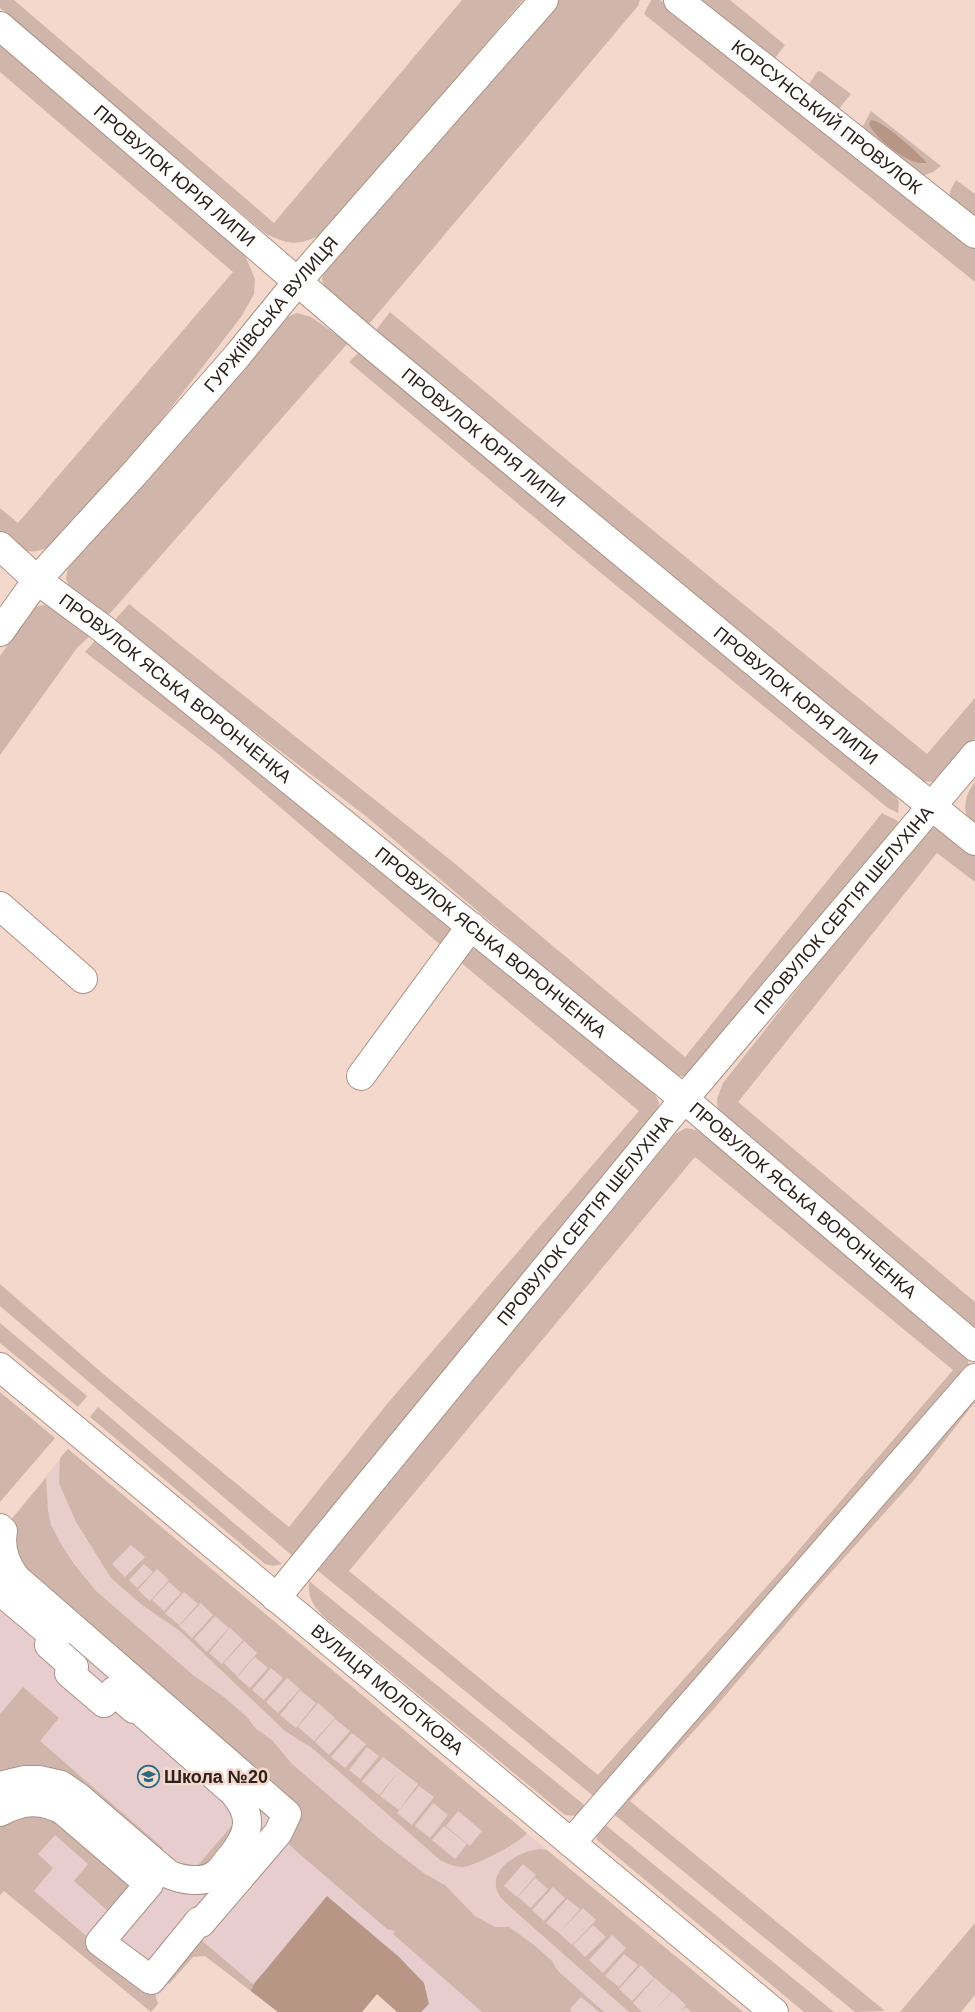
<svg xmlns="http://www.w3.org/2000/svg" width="975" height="2012" font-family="Arial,sans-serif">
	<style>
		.industrial { fill: #e8ceca }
		.education { fill: #e8cdcf }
		.green { fill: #d0b6aa; fill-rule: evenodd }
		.forest { fill: #b89686 }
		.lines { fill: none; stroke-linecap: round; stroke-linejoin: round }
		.minor-casing { stroke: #ac9285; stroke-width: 30 }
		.minor { stroke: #fff; stroke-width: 28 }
		.labels { text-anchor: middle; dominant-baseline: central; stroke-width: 5; stroke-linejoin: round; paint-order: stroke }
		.street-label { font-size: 18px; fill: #2b201b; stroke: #f4d8cb }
		.poi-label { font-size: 18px; font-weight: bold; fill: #2b201b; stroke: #f4d8cb; text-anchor: start }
	</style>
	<rect width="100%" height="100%" fill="#f4d8cb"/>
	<path class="industrial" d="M68,1449L527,1833L743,2012H569L9,1522Z"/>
	<path class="education" d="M0,1528L569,2012H397L377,1994L362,2012H278L205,1956L193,1957L151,2004L0,1884Z"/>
	<g class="green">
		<path d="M0,0H14L274,223L462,0H523L324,234C297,245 292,246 266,234L0,8Z"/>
		<path d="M559,0H640L638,6L369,324L325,288L322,279L325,268Z"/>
		<path d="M651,0H660L975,246V282L644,14Z"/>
		<path d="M694,0H730L785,45L773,61Z"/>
		<path d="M0,40L243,251L255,279L254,294L241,317L147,439L47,548C23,557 19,547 0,533V508L18,523L233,272L0,72Z"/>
		<path d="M820,71L851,94L837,111L807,87L817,72Z"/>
		<path d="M871,111L941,166L933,172L920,177L861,130Z"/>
		<path d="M956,180L975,194V220L949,199L951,189Z"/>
		<path d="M390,312L573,465L927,754L975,698V738L936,782L918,781L670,578L376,330Z"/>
		<path d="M297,313L311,317L348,343L106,618L70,589L66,579L68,567L287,317Z"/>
		<path d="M361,350L893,792L899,802L898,813L888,808L590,564L349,362Z"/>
		<path d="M48,604L94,632L77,648L0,755V656L34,607Z"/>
		<path d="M129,604L453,862L685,1057L882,813L898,821L895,832L694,1076H672L367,817L112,623Z"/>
		<path d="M100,635L454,929L444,948L217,753L85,652Z"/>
		<path d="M975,782V827C960,815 964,795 975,782Z"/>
		<path d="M928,828H943L975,855V882L937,853L738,1102L975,1302V1331L718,1114L717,1099L723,1083L920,834Z"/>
		<path d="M479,948L651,1088L659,1102L657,1120L295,1558L0,1306V1284L102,1373L289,1527L387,1404L639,1111L459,961L468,950Z"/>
		<path d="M686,1128L706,1132L967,1355L969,1366L965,1374L597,1799L317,1570L675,1134ZM695,1157L953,1370L785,1566L598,1775L349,1571Z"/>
		<path d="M0,1323L87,1396L78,1407L0,1343Z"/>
		<path d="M975,1386V1402L914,1480L816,1589L712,1711L630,1801L885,2011L855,2012L611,1812Z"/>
		<path d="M0,1392L55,1438L0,1502Z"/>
		<path d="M98,1407L282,1564L273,1566L265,1564L90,1417Z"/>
		<path d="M68,1449L527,1833C518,1844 477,1865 463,1867C454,1867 448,1864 440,1860L312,1748L285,1731L180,1631L142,1605L111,1578L76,1522L59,1483L60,1458ZM131,1545L145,1557L125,1577L112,1564ZM144,1564L153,1572L137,1588L129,1580ZM157,1569L169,1580L150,1601L138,1590ZM169,1582L181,1593L164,1611L152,1600ZM184,1592L198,1604L179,1625L165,1613ZM201,1603L213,1615L192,1638L179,1626ZM215,1616L229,1628L207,1652L194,1639ZM230,1628L243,1640L222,1664L209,1653ZM244,1641L257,1653L237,1676L224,1663ZM255,1657L268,1668L250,1688L237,1677ZM271,1668L283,1678L264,1700L252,1690ZM287,1678L300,1689L278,1713L266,1702ZM300,1690L316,1703L296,1728L280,1715ZM318,1703L335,1718L314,1741L298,1727ZM335,1719L350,1731L329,1755L315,1742ZM352,1733L366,1744L345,1768L331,1757ZM367,1747L379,1756L360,1779L349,1770ZM383,1757L400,1770L379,1795L362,1781ZM400,1770L418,1784L399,1810L380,1796ZM419,1786L434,1797L412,1825L397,1813ZM433,1803L448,1815L430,1838L415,1826ZM458,1811L482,1831L470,1846L446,1826ZM444,1826L467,1844L455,1859L432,1840Z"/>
		<path d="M46,1478L48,1510L51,1525L61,1544L74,1564L96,1591L193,1675L224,1697L247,1717L256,1729L272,1740L292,1764L382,1841L425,1874L445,1885L475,1916L495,1927H509L534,1945L552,1961L558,1971L604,2012H599L581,1997L570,2009L572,2012H482L393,1934L395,1931L387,1929L296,1851L278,1833L280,1826L16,1578L9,1522Z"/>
		<path d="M309,1581L588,1808L578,1816L565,1815L323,1616C312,1603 308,1599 309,1581Z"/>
		<path d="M23,1687L59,1718L40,1741L163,1848L158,1855L186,1879L241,1815L128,1717L136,1707L240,1801C249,1818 250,1834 237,1849C231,1857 224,1870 215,1875C204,1882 186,1881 174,1877C163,1872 153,1862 144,1854C128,1840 112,1826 95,1812C84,1802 73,1790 59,1784C41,1777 18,1778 0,1786V1714Z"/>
		<path d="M25,1802L141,1877L118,1920L74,1881L88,1864L55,1835L38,1854L53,1868L34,1891L97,1945L151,1980L158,2004L151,2012L4,1891L0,1895V1812Z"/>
		<path d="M603,1823L834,2012H804L597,1840L595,1832Z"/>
		<path d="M540,1849L547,1850L743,2012H691L686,2007L680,2012L686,2005L672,1992L653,2012L671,1992L655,1978L633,2003L642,2012H629L507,1904C504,1901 499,1896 497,1891C489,1867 521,1851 540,1849ZM523,1864L536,1875L517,1897L504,1886ZM535,1878L548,1889L531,1908L518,1897ZM553,1887L565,1898L544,1921L532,1910ZM567,1899L580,1909L559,1933L546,1923ZM583,1908L596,1920L572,1945L559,1933ZM593,1925L606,1937L585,1957L573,1945ZM612,1935L626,1948L603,1973L589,1960ZM624,1954L638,1965L619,1987L605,1976ZM641,1965L654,1978L632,2001L619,1989Z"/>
		<path d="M975,1923V1995L961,2012H900Z"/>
		<path d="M193,1933L253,1984L262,1974L278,2012L205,1956L193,1957L169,1984L162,1976Z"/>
	</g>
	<g class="forest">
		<path d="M871,120C884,121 918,153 927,163C923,163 919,163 915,162C901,158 874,137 869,124Z"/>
		<path d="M327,1896L399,1957L424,1983L429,2004L421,2012H397L377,1994L362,2012H278L251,1991L254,1984Z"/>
	</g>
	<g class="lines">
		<defs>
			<g id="minor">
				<path id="s1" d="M678,0L975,234"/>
				<path id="s2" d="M0,26L363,338L822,718L975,841"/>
				<path id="s3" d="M0,546L37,580L102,628L684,1099L975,1347"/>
				<path id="s4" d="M0,632L37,580L134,474L237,356L298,281L544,0"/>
				<path d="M0,906L83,979"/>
				<path d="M361,1076L471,926"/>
				<path id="s5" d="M0,1367L774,2012"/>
				<path d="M0,1528L3,1531C0,1548 6,1565 16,1578L287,1814L278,1833L201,1923L199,1921L151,1980L100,1942L149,1884L65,1812C43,1798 22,1800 0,1812"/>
				<path d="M0,1591L56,1638L49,1645L74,1667L69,1673L104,1703L114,1691L134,1709L136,1707L233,1792C254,1816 250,1833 231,1857C226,1862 222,1870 216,1874C203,1884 182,1880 168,1874L77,1796L61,1785L39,1780H24L0,1786"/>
				<path id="s6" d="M276,1598L684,1099L975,755"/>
				<path d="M571,1843L975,1378"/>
			</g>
		</defs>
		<use href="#minor" class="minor-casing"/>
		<use href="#minor" class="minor"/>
	</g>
	<defs>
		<symbol id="school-ring" viewBox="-11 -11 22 22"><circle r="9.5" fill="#f4d8cb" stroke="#2a687e" stroke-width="1.5"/><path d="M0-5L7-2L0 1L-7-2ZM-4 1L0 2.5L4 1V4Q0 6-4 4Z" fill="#2a687e"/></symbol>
	</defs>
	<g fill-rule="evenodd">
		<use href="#school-ring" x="136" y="1764" width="25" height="25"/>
	</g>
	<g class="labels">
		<g class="street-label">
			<text stroke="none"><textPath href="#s1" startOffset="189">КОРСУНСЬКИЙ ПРОВУЛОК</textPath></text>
			<text stroke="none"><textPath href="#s2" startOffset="230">ПРОВУЛОК ЮРІЯ ЛИПИ</textPath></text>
			<text stroke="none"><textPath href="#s4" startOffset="418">ГУРЖІЇВСЬКА ВУЛИЦЯ</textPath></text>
			<text stroke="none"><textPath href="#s2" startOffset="635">ПРОВУЛОК ЮРІЯ ЛИПИ</textPath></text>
			<text stroke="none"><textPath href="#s3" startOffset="226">ПРОВУЛОК ЯСЬКА ВОРОНЧЕНКА</textPath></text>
			<text stroke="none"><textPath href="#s2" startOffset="1040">ПРОВУЛОК ЮРІЯ ЛИПИ</textPath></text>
			<text stroke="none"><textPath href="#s6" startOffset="892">ПРОВУЛОК СЕРГІЯ ШЕЛУХІНА</textPath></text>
			<text stroke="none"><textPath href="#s3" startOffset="631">ПРОВУЛОК ЯСЬКА ВОРОНЧЕНКА</textPath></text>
			<text stroke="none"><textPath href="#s3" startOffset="1036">ПРОВУЛОК ЯСЬКА ВОРОНЧЕНКА</textPath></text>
			<text stroke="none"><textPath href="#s6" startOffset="488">ПРОВУЛОК СЕРГІЯ ШЕЛУХІНА</textPath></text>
			<text stroke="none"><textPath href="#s5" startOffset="504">ВУЛИЦЯ МОЛОТКОВА</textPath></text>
		</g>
		<g class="poi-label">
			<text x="164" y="1777">Школа №20</text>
		</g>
	</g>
</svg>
